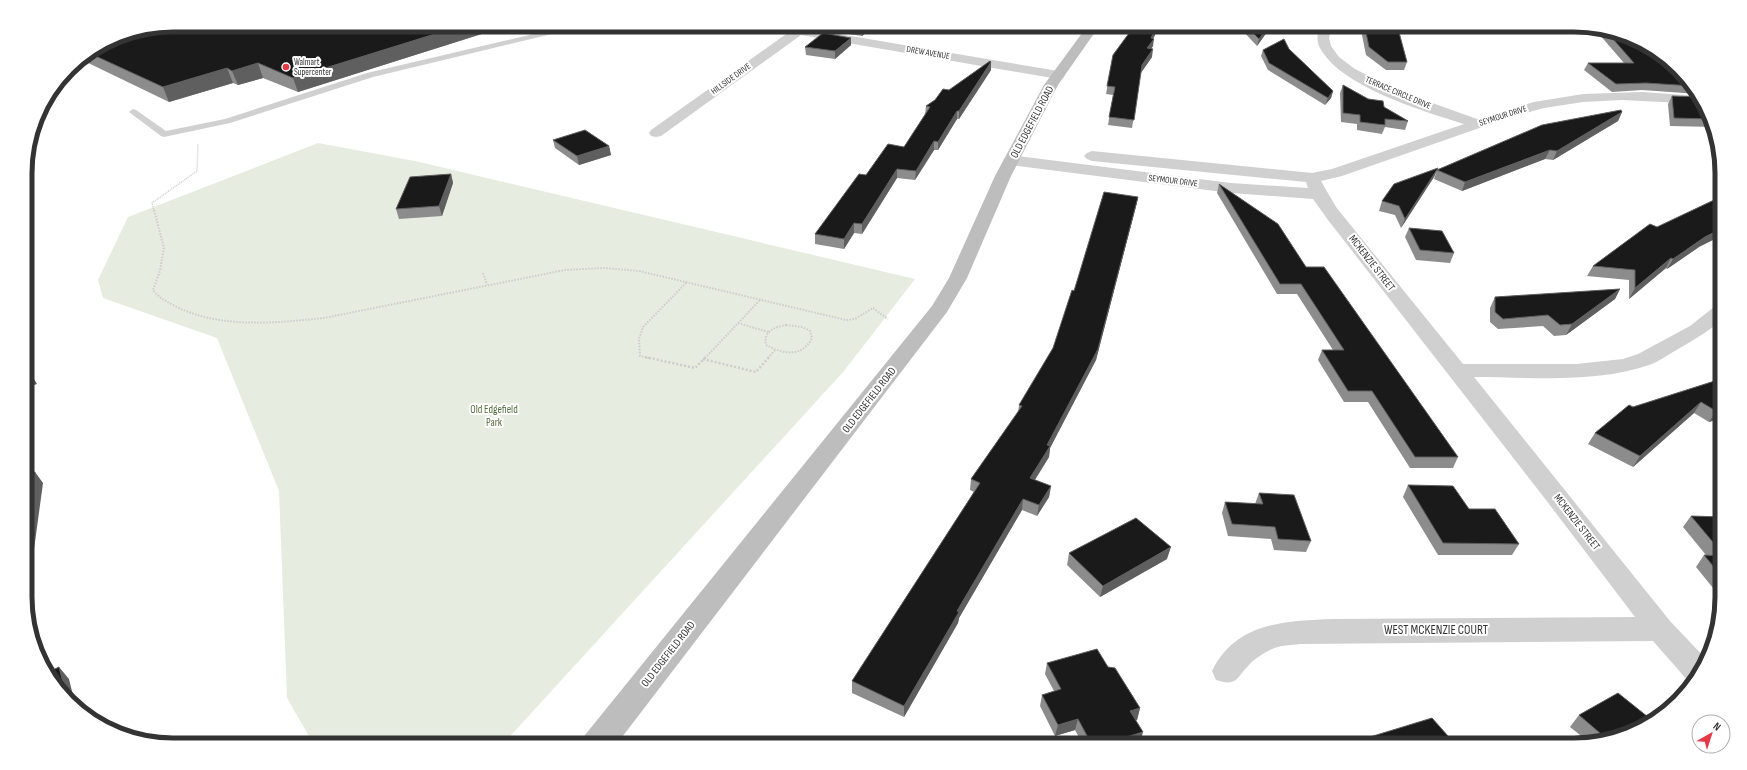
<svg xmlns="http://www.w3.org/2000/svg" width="1747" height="770" font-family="'Sofia Sans Condensed',sans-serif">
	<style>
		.green { fill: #e6ecdf }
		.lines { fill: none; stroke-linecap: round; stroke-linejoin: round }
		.path-far2 { stroke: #cdcdcd; stroke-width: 1.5; stroke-dasharray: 1 1; stroke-linecap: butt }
		.path-far1 { stroke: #cdcdcd; stroke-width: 2; stroke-dasharray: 1.5 1.5; stroke-linecap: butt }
		.path { stroke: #cdcdcd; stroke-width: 2.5; stroke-dasharray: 2 2; stroke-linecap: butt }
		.lane { fill: #d0d0d0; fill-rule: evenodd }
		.street { fill: #d0d0d0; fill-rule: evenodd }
		.secondary { fill: #bdbdbd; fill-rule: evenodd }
		.wall { fill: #8c8c8c }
		.shaded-wall { fill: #5f5f5f }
		.building { fill: #1a1a1a; stroke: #5f5f5f }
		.poi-dot { fill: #e63946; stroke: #fff; stroke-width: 1.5 }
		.labels { text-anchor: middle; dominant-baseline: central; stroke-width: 4; stroke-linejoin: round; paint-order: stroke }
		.far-street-label { font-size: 9px; fill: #333; stroke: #fff }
		.far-poi-label { font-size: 9px; fill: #333; stroke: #fff; text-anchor: start }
		.street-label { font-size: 11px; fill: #333; stroke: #fff }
		.park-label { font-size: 11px; fill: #56703f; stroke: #fff }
		.near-street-label { font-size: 13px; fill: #333; stroke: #fff }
		.rim { fill: none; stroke: #333; stroke-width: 5 }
	</style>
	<rect width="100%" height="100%" fill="#fff"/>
	<path class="green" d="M318,143L415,161L915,279L844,371L502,745H314L287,698L279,491L217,338L103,298L98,280L128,217Z"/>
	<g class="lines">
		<path class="path-far2" d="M154,211L152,203L197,171L198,144"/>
		<g class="path-far1">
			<path d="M154,210L164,248L160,271L153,290C159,298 166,301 175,306C220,329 275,323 324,318L565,270L604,268L639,271L846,320L855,319L873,308L888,319"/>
			<path d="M483,273L487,285"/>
			<path d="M738,323L768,332"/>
			<path d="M786,325L802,327L810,331L812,338C802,358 783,354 766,345C763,331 775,327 786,325Z"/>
			<path d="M649,358L640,356L639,339L643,327L687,282"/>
			<path d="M705,358L761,299"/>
			<path d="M768,358L775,350"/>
		</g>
		<g class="path">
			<path d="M645,357L695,368L706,357"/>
			<path d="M703,359L756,372L769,357"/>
		</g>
		<path class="lane" d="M572,25H585L581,27L373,77L230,123L164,137L161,136L129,112L133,109L136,110L166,131L225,119L367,73Z"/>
		<g class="street">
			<path d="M799,25H813L809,29L1058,71L1063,72L1065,75L1063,78L1058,79L801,35L661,136L656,137L651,136L649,133L651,130Z"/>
			<path d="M1320,25H1332L1329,38L1331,46L1339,57L1355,69L1399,91L1477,119L1534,102L1583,94L1642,92L1699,96L1703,104L1622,100L1583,102L1544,108L1508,118L1342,176L1321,181L1336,207L1463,364H1576L1623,359L1638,354L1690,326L1714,307L1721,305V321C1706,333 1690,342 1673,352C1666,356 1659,361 1652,364C1595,384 1533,377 1474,377L1670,621L1707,660L1693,684L1689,682L1653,641L1302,644C1291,645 1278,645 1268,651C1261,655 1254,659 1248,666C1236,678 1237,687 1216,680L1212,671C1236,622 1285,621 1333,619L1635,617L1546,500L1328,220L1313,199L1231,193L1011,165L1006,163L1003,160L1006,157L1011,155L1231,183L1308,188L1306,182L1092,161L1087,159L1084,156L1087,153L1092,151L1312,173L1332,169L1464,124C1423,111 1338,86 1319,46C1316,39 1318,31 1320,25Z"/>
		</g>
		<path class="secondary" d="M1088,25H1100L1058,85L1011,176L967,278L947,312L616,745H580L585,735L932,306L949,278L995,176L1044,85Z"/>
	</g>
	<g class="wall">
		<path d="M510,25L298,92L263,78L238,85L233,83L169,102L80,59L117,36L140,34Z"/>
		<path d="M834,25H875L862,36L834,32Z"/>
		<path d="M1241,25H1272L1257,46L1240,28Z"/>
		<path d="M1365,25L1407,62L1404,70H1386L1366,55L1362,35Z"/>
		<path d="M1156,28L1155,35L1153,39V46L1151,49L1152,57L1141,72L1132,128L1108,125L1113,95L1106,94L1113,55Z"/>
		<path d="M1600,30L1630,36L1691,83L1698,94L1642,90L1612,92L1584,70L1588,63H1624L1599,34Z"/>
		<path d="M851,45L835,59L806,55L805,47Z"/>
		<path d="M1289,49L1333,91L1331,98L1325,105L1268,70L1261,56L1263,50Z"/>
		<path d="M991,70L959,119H957L938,150H934L915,180L897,178L862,234L854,233L844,249L815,244V234L866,175L904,147L925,115L926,106L949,90Z"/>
		<path d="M1343,85L1384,107L1408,121L1405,130L1385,127L1382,134L1357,130V124L1341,122L1340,93Z"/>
		<path d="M1672,96L1711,116L1714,127L1670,126L1668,104Z"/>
		<path d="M1622,112L1618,121L1553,160L1545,159L1462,191L1434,179L1437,170Z"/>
		<path d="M553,140L609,146L611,155L579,165L555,148Z"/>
		<path d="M1438,168L1434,177L1401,228L1395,215L1379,211L1382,201Z"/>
		<path d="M451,174L453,183L442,216L399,219L396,209Z"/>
		<path d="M1219,184L1306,267L1458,457L1453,468H1410L1368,402H1344L1318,360L1322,350H1333L1297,294H1277L1217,193Z"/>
		<path d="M1138,197L1136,206L1096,360L1050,448L1049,457L1035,480L1051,486L1049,497L1037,516L1022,510L959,618L958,623L904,717L852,693V681L974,492L970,490L971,479L1018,413L1019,405L1053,348L1074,291Z"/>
		<path d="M1409,228L1454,253L1450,263L1416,260L1405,237Z"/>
		<path d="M1699,247L1667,269L1666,268L1629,299V280L1587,276L1593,266Z"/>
		<path d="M1620,289L1615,299L1566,335L1554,336L1543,326L1498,329L1490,322V308L1495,297Z"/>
		<path d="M1721,379V418L1709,422L1694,413L1633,467L1588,444L1595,433L1633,407Z"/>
		<path d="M1408,485L1469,509L1519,544L1512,555H1438L1403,497Z"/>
		<path d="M1259,493L1311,541L1306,552L1274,550L1271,539L1228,536L1222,513L1225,502L1255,504Z"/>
		<path d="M1691,516L1722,517V594L1717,593L1696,567L1704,555H1706L1683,527Z"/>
		<path d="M1069,553L1167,559L1100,597L1067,565Z"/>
		<path d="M1047,663L1108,667L1140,708L1137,720H1136L1140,743L1134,745H1083L1075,730L1055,736L1040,706L1042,695L1054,691L1045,674Z"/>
		<path d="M1579,715L1622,737L1590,743L1570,727Z"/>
	</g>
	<g class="shaded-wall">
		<path d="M464,25H510L298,92L293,78Z"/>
		<path d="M866,25H875L862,36V29Z"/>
		<path d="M1269,25H1272L1257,46L1259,39Z"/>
		<path d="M1156,28L1155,35L1151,43L1154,39L1153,46L1146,56L1147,48L1151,38Z"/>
		<path d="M851,38V45L835,59V51Z"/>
		<path d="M1153,49L1152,57L1141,73L1142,65Z"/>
		<path d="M991,62V70L959,119V111Z"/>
		<path d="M258,63L263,78L238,85L232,71Z"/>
		<path d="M227,68L233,83L169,102L163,87Z"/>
		<path d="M1333,91L1331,98L1325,105L1328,98Z"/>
		<path d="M957,111V119L938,150V142Z"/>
		<path d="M1622,112L1618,121L1553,160L1557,151Z"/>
		<path d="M934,141V150L915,180L916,171Z"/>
		<path d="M609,146L611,155L579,165L577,156Z"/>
		<path d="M1550,150L1545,159L1462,191L1465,182Z"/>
		<path d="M1438,168L1434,177L1401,228L1405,219Z"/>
		<path d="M897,169V178L862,234V224Z"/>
		<path d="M451,174L453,183L442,216L439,206Z"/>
		<path d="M1138,197L1136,206L1096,360L1050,448L1049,457L1029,489L1030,478L1047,445Z"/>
		<path d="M854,223V233L844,249V239Z"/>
		<path d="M1721,229V236L1699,247L1667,269L1673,259L1705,237Z"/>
		<path d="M1671,258L1666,268L1629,299L1635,288Z"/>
		<path d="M1620,289L1615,299L1566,335L1572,324Z"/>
		<path d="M26,366L37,384L28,387L33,438L26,440Z"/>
		<path d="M1701,402L1694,413L1633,467L1640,456Z"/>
		<path d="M1721,409V418L1709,422L1716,411Z"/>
		<path d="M35,472L43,483L27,601L33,609L34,646L26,616V529Z"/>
		<path d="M1051,486L1049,497L1037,516L1039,505Z"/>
		<path d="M1023,499L1022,510L959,618L958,623L904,717V706L957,611Z"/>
		<path d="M1171,547L1167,559L1100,597L1103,586Z"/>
		<path d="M59,667L69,679L76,708L67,698Z"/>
		<path d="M1140,708L1137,720L1127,723L1130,711Z"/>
		<path d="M1078,719L1075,730L1055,736L1058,725Z"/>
		<path d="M1143,732L1140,743L1134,745H1100Z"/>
	</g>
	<g class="building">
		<path d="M177,25H464L293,78L258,63L232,71L227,68L163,87L89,53L117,36L136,32L140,34Z"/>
		<path d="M838,25H866L862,29Z"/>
		<path d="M1135,25L1156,28L1151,38L1154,39L1147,48L1153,49L1142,65L1134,120L1109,117L1115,87L1107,86L1113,55Z"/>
		<path d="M1245,25H1269L1259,39Z"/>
		<path d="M1366,25H1397L1407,62H1388L1369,47L1365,28Z"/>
		<path d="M1606,31L1630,36L1664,55L1691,83L1693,86L1646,83L1616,84L1588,63H1634Z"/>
		<path d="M823,33L851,38L835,51L805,47Z"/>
		<path d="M1284,39L1289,49L1333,91L1328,98L1269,63L1263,50Z"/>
		<path d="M990,61L991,62L959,111H957L938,142L934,141L916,171L897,169L862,224L854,223L844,239L815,234L859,174L866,175L888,144L904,147L930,107L926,106L935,100L943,89L949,90Z"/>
		<path d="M1343,85L1368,99L1383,101L1384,107L1408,121L1385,119V125L1360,122V115L1343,113Z"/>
		<path d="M1672,96L1700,97L1711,116V119L1674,118Z"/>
		<path d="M1621,110L1622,112L1557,151L1550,150L1465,182L1437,170L1542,125Z"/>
		<path d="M585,130L609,146L577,156L553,140Z"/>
		<path d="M1438,168L1405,219L1399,206L1382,201L1394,184Z"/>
		<path d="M451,174L439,206L396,209L410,177Z"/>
		<path d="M1219,184L1278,224L1306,267H1324L1458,457H1415L1372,391H1348L1322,350H1344L1301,284H1280Z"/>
		<path d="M1104,192L1138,197L1098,349L1047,445L1050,446L1030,478L1051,486L1039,505L1023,499L957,611L959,612L904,706L852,681L980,483L971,479L1022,406L1019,405L1053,348L1072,290L1074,291Z"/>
		<path d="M1721,199V229L1705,237L1673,259L1671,258L1635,288V270L1593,266L1650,224L1657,227L1712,201Z"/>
		<path d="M1409,228L1442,231L1454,253L1420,250Z"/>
		<path d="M1620,289L1572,324L1560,325L1548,315L1503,319L1495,312V297Z"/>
		<path d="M26,367L29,373L26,374Z"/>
		<path d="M1721,379V409L1716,411L1701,402L1640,456L1595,433L1629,405L1633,407Z"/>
		<path d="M35,472L26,529V475Z"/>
		<path d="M1408,485L1453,486L1469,509H1495L1519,544L1443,543Z"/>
		<path d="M1259,493L1294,495L1311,541L1278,539L1275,527L1232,524L1225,502L1263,504Z"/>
		<path d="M1691,516L1722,517V553Z"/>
		<path d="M1136,518L1171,547L1103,586L1069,553Z"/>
		<path d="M1704,555L1722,556V577Z"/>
		<path d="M1097,649L1108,667L1115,668L1140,708L1130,711L1143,732L1100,745H1092L1078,719L1058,725L1042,695L1061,689L1047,663Z"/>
		<path d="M59,667L67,698L56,687L47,673Z"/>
		<path d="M1618,693L1653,721L1622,737L1608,740L1579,715Z"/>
		<path d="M1432,718L1456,745H1348L1347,744Z"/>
	</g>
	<circle class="poi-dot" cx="286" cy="67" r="4"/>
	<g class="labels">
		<g class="far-street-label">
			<text transform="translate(928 53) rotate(10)">DREW AVENUE</text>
			<text transform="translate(731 79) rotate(-36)">HILLSIDE DRIVE</text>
			<text transform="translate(1398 93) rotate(23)">TERRACE CIRCLE DRIVE</text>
			<text transform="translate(1503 116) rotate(-18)">SEYMOUR DRIVE</text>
			<text transform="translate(1173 181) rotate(7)">SEYMOUR DRIVE</text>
		</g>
		<g class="far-poi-label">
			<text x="294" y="62">Walmart<tspan x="294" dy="10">Supercenter</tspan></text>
		</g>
		<g class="street-label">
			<text transform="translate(1032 122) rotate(-62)">OLD EDGEFIELD ROAD</text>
			<text transform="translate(1372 263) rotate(52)">MCKENZIE STREET</text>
			<text transform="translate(869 400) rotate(-52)">OLD EDGEFIELD ROAD</text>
			<text transform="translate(1577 522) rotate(52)">MCKENZIE STREET</text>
			<text transform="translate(668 654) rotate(-52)">OLD EDGEFIELD ROAD</text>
		</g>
		<g class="park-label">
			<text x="494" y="409">Old Edgefield<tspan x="494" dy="13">Park</tspan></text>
		</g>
		<g class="near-street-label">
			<text x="1436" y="630">WEST MCKENZIE COURT</text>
		</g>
	</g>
	<path d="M0 0H1747V770H0ZM173 32H1574A141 141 0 0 1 1715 173V597A141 141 0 0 1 1574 738H173A141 141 0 0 1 32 597V173A141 141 0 0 1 173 32Z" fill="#fff" fill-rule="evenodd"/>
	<path class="rim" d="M173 32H1574A141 141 0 0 1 1715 173V597A141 141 0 0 1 1574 738H173A141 141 0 0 1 32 597V173A141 141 0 0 1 173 32Z"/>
	<g transform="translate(1711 734) rotate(39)"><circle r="19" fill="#ffffff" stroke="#adadad"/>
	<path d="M0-3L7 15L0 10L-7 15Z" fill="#e63946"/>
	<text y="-6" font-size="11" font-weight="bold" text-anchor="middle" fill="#333333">N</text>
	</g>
</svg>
